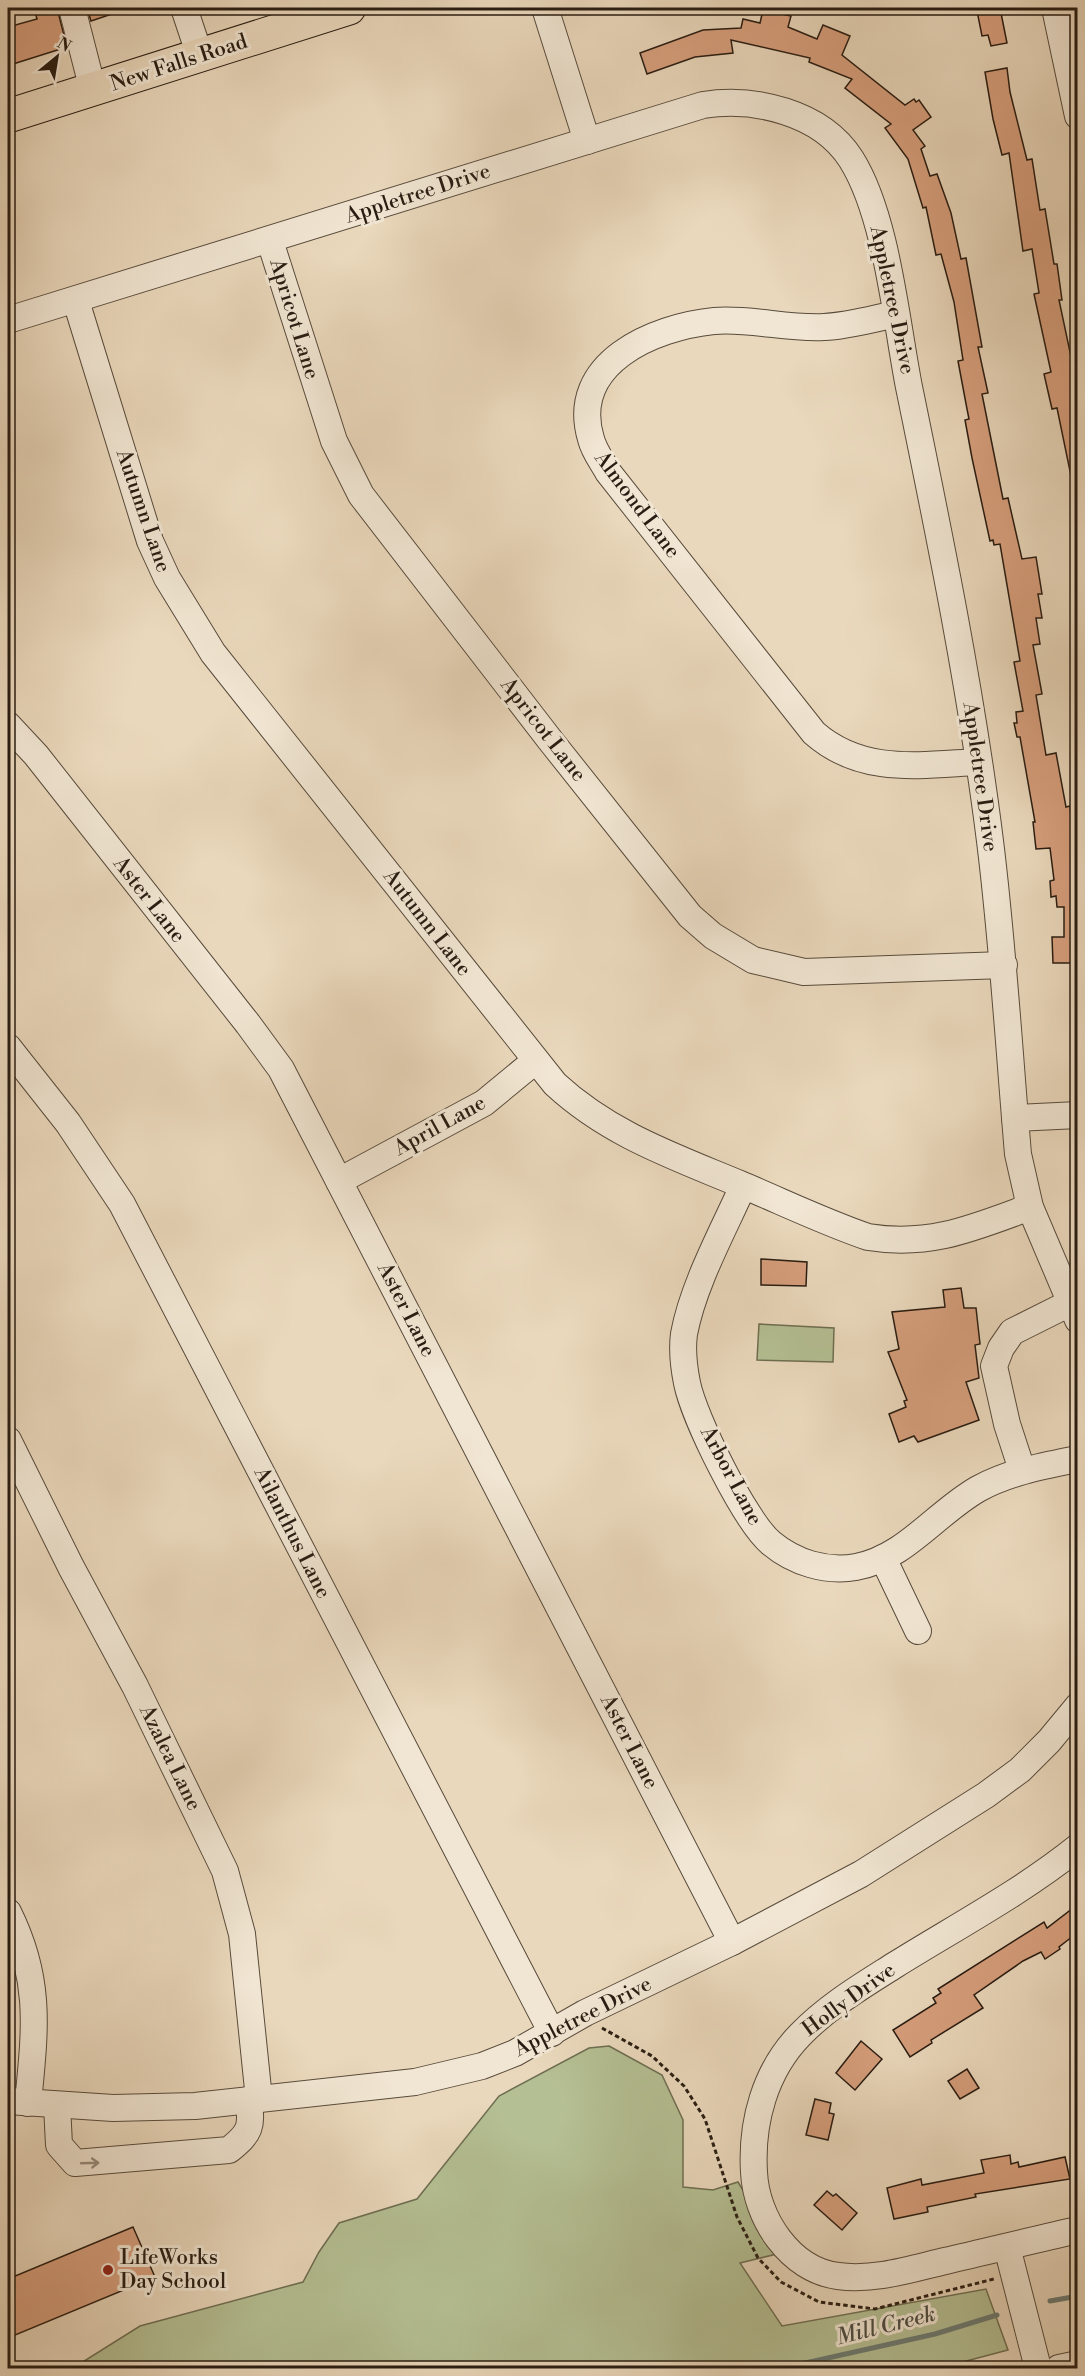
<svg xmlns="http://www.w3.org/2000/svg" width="1085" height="2376" font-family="'Libre Bodoni',serif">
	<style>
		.green { fill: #b4bf93; stroke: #6e6e52; stroke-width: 1.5 }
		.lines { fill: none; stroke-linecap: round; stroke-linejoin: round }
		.stream { stroke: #6b7a73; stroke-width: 5 }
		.building { fill: #d79f7d; stroke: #281c12; stroke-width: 1.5 }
		.minor-casing { stroke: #584b3c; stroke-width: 28 }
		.major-casing { stroke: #281c12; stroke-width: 35 }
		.path { stroke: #281c12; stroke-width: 3; stroke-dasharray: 4.5 3; stroke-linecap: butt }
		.minor { stroke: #f1e6d3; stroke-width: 26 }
		.major { stroke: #ead8bc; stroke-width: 33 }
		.oneway { stroke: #978b7c }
		.poi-dot { fill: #8f2418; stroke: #f1e6d3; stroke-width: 2 }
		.labels { text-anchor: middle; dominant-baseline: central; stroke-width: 6; stroke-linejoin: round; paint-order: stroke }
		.street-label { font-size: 21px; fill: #281c12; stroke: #f1e6d3 }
		.poi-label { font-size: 21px; fill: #281c12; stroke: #f1e6d3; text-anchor: start }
		.water-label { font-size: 22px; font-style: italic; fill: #4a4b42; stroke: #f1e6d3 }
	</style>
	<rect width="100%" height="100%" fill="#ead8bc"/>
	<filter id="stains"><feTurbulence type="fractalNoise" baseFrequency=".00333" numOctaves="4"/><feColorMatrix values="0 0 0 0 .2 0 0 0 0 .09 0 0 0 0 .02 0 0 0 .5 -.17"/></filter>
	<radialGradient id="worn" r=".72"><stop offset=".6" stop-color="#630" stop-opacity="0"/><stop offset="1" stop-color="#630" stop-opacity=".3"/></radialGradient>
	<g class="green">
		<path d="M759,1324L834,1328L833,1362L757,1360Z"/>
		<path d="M609,2046L662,2075L683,2120V2187L713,2190L738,2182L781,2253L740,2263L782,2326L986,2289L1008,2350L940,2368H73L140,2326L303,2282L319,2252L339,2223L417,2199L499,2096L589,2048Z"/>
	</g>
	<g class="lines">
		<g class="stream">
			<path d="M1050,2301L1078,2296"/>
			<path d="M783,2368L935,2334L997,2315"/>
		</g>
	</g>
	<g class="building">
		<path d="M34,8H57L67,47L13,64L8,48V27L37,19Z"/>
		<path d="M87,8H124V10L91,21Z"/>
		<path d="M1000,8L1007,43L991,46L988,35L982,36L977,11Z"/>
		<path d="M763,10L791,16L788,27L817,39L823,25L850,36L842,55L905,105L914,99L916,102L919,100L931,117L913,130L925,146L921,149L930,176L937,174L951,213L961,259L966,258L982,347H978L988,393L982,394L1003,499L1008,498L1022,559L1036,557L1042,594H1038L1042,618H1036L1040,644L1033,645L1042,694L1036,695L1046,755L1056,753L1066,807L1070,806L1077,880V963H1053L1052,937H1064V907H1057L1056,896L1051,897L1050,881L1054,880L1050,848L1036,849L1033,822H1035L1020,737H1017L1014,723H1017L1016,712L1023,711L1014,662L1020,661L1000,544L994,545L993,540L990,541L972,458L965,420L969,419L967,409L958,361L963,360L954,302L941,254L936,255L926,207L923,208L908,159L885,128L891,124L845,88L852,79L809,62L810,58L731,40L733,53L695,57L647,74L640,53L703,30L741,28L743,19L760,23Z"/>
		<path d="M1007,68L1010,92L1027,160L1032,159L1040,210L1045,209L1054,264H1057L1062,300H1059L1074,371L1077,370V475L1071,476L1057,408L1052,409L1044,374L1051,372L1034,294L1039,293L1032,249L1023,251L1009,153L1002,155L993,119L985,72Z"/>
		<path d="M761,1259L807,1262L806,1286L761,1285Z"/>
		<path d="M961,1288L964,1308H976L980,1344L975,1345L979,1378L966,1382L979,1420L918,1442L914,1436L899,1442L889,1414L906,1407L904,1401L907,1400L888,1352L899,1349L892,1312L945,1307L943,1290Z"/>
		<path d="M1077,1905V1933L1059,1947L1060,1949L1045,1959L1041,1952L1023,1961L974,1995L983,2008L931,2040L932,2043L910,2057L893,2030L936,2003L933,1998L941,1993L938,1989L1044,1922L1047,1928Z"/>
		<path d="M861,2041L882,2059L855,2090L836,2073Z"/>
		<path d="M967,2069L979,2088L960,2099L948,2081Z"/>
		<path d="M815,2099L831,2103L829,2113L834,2114L828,2140L806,2135Z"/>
		<path d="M1010,2155L1011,2164L1018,2162L1019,2167L1065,2157L1070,2179L975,2194L976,2197L927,2207L928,2212L894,2219L887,2188L921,2179L922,2185L984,2173L981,2160Z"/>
		<path d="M827,2191L833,2196L836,2194L857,2213L842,2230L814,2205Z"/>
		<path d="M133,2227L155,2277L8,2338V2279Z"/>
	</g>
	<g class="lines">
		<defs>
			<g id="minor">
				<path d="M72,8L93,90"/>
				<path d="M184,8L200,56"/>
				<path d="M545,8L587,141"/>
				<path d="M1055,8L1078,116"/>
				<path d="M270,241L334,441L361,495L550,740L690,916L713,936L753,960L804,972L1004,965"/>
				<path d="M76,301L150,541L167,578L213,653L555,1084C609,1134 673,1156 740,1184C783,1202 824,1222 868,1237C930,1247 973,1228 1030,1207"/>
				<path d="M896,314C872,319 848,326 824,327C787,329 751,318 714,321C654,327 568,363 591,439C594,451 602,461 608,472L814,733C862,775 919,765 978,762"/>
				<path d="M8,320L703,105C754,97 821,112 851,159C887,216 896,321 909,387C940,538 971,689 990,841C1003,945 1009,1049 1018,1154L1030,1207L1078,1320"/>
				<path d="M8,725L36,755L248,1024L281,1069L732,1942"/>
				<path d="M8,1047L68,1123L122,1204L552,2033"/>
				<path d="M1015,1118L1078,1115"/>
				<path d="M339,1181L484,1103L535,1061"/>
				<path d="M743,1186C723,1231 693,1285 684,1334C682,1349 684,1368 687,1383C694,1418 745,1521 771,1543C795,1563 826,1572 856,1567C905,1558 936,1513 978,1489C1009,1472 1043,1466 1078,1459"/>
				<path d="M8,1440L71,1567L135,1686L225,1871L242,1934L259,2099"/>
				<path d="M1022,1470L1007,1424L994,1366L1001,1348L1012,1332L1070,1303"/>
				<path d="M883,1558L918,1631"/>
				<path d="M1078,1847C1022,1892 956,1927 895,1965C862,1986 828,2006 800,2035C765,2071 751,2122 754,2172C756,2218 790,2270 838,2276C874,2281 911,2269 945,2261C989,2251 1033,2240 1078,2230"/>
				<path d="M8,1912C42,1980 35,2030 28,2103"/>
				<path d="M8,2101L113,2108L195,2106L415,2082L482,2066L515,2053L585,2013L732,1942L861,1874L986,1795L1020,1770L1049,1741L1078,1706"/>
				<path d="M57,2105L59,2145L75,2163L229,2150C250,2133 253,2127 248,2100"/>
				<path d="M1007,2247L1038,2368"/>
				<path d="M1059,2368L1078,2364"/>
			</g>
			<path id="major" d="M8,116L349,8"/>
		</defs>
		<use href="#minor" class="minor-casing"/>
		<use href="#major" class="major-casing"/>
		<path class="path" d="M602,2028L652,2056L684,2086L705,2119L737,2217L758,2258L781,2282L819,2302L875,2309L994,2279"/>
		<use href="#minor" class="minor"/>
		<use href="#major" class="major"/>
	</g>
	<defs><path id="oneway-shaft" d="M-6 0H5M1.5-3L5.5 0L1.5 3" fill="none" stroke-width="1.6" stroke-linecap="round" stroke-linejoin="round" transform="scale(1.5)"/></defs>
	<use class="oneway" href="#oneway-shaft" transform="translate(90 2163) rotate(-2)"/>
	<circle class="poi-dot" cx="108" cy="2270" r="6"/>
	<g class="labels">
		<g class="street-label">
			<text transform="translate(179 63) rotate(-18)">New Falls Road</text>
			<text transform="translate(418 194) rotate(-18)">Appletree Drive</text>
			<text transform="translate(892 300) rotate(78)">Appletree Drive</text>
			<text transform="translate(294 319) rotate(73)">Apricot Lane</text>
			<text transform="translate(637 505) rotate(53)">Almond Lane</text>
			<text transform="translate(143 511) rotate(71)">Autumn Lane</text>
			<text transform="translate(543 730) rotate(52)">Apricot Lane</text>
			<text transform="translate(980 777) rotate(82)">Appletree Drive</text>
			<text transform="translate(149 900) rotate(52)">Aster Lane</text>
			<text transform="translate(427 923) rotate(52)">Autumn Lane</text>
			<text transform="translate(440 1126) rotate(-29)">April Lane</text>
			<text transform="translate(406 1310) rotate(63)">Aster Lane</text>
			<text transform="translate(731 1476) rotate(62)">Arbor Lane</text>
			<text transform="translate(292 1533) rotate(63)">Ailanthus Lane</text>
			<text transform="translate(629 1742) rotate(63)">Aster Lane</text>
			<text transform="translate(170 1758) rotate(64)">Azalea Lane</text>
			<text transform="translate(849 2000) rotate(-36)">Holly Drive</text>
			<text transform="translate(583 2017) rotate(-27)">Appletree Drive</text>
		</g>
		<g class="poi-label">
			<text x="120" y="2258">LifeWorks<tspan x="120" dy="24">Day School</tspan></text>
		</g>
		<g class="water-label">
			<text transform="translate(886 2326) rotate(-14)">Mill Creek</text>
		</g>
	</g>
	<rect width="1085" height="2376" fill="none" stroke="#ead8bc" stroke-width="30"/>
	<rect x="9" y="9" width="1067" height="2358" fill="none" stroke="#281c12" stroke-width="3"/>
	<rect x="15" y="15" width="1055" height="2346" fill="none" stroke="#281c12" stroke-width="1.5"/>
	<g transform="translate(57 57) rotate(30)" stroke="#f1e6d3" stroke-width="4.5" paint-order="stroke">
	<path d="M0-4.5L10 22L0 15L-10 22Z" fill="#281c12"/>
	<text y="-9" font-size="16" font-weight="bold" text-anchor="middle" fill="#281c12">N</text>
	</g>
	<rect width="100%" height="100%" filter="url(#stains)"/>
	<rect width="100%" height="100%" fill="url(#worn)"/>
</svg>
